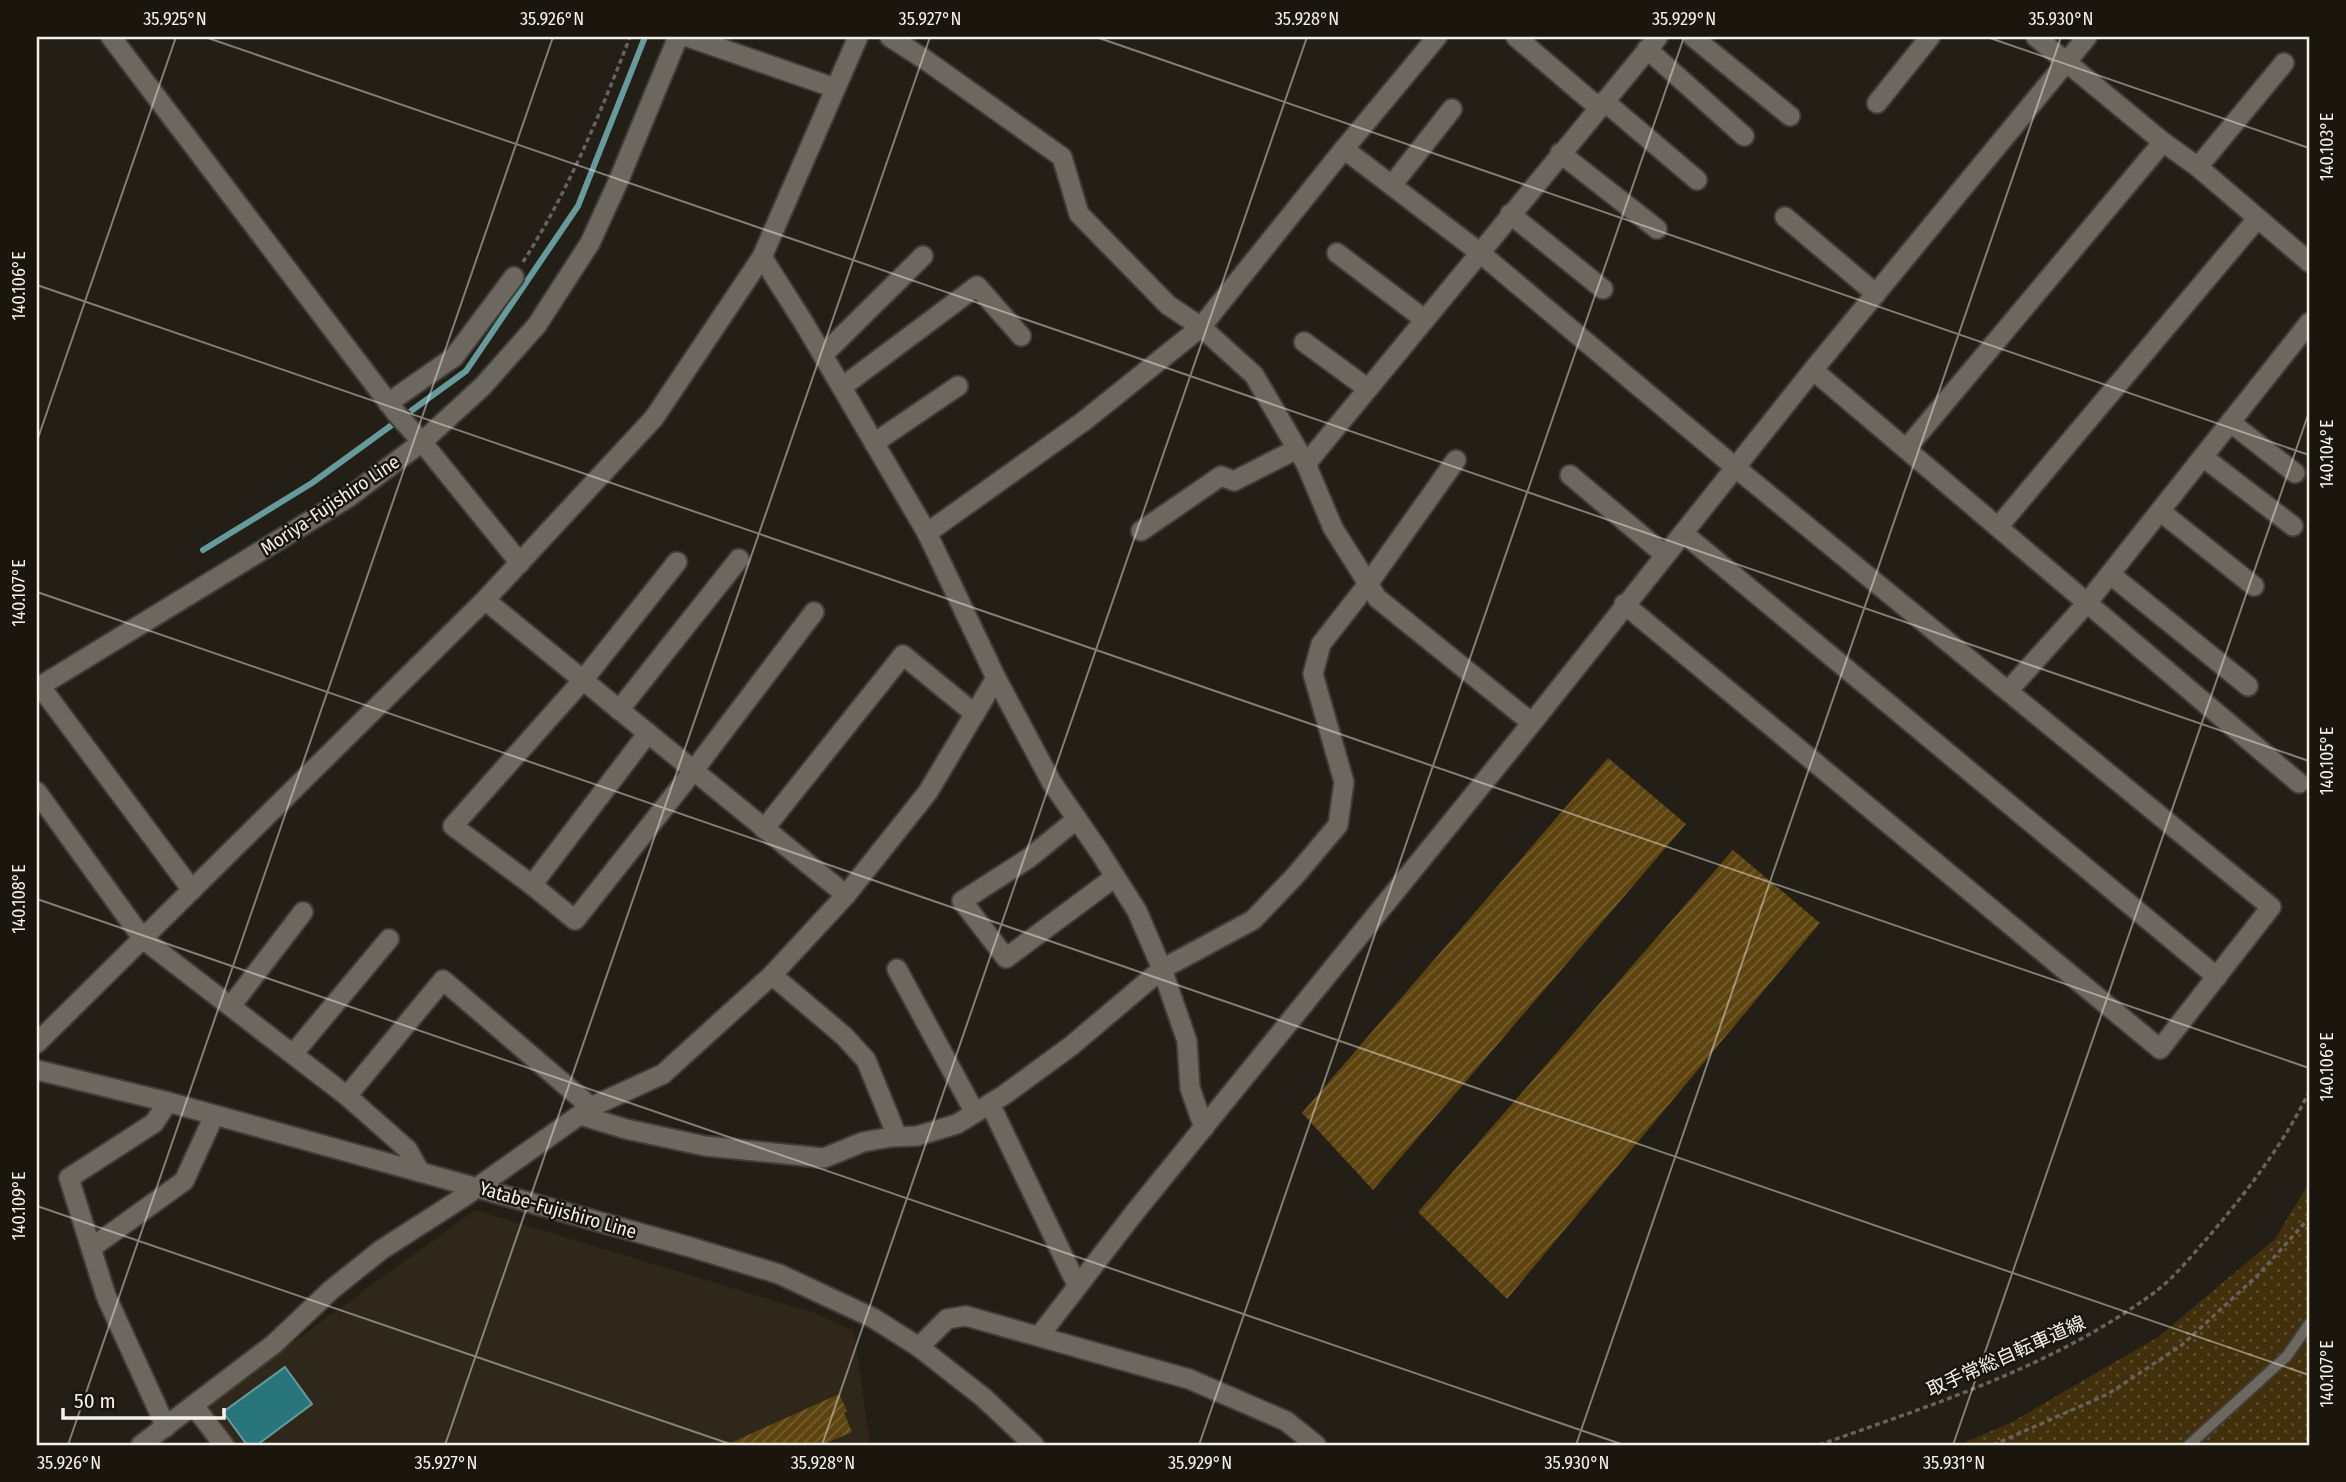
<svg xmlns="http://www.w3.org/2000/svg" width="2346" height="1482" font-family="'Fira Sans Condensed','Noto Sans JP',sans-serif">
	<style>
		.built { fill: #2f271a }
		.park { fill: url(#park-dots) }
		.water { fill: #28767c; stroke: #659b9d; stroke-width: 2 }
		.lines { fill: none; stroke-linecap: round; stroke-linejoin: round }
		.stream { stroke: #659b9d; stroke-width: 6 }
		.building { fill: url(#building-hatch) }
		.service-casing { stroke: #403c37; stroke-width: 14 }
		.minor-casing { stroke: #403c37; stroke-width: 23 }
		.tertiary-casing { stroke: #403c37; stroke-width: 23 }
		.secondary-casing { stroke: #403c37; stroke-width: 23 }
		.path { stroke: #66635b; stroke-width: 3.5; stroke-dasharray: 5 3.5; stroke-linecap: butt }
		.service { stroke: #6d685f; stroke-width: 10 }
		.minor { stroke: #6d685f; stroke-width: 19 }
		.tertiary { stroke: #6d685f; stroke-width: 19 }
		.secondary { stroke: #6d685f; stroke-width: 19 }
		.ticks { fill: none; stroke: #f4f1eb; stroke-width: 2; stroke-opacity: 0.45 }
		.labels { text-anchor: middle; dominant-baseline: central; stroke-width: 5; stroke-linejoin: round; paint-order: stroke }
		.street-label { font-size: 19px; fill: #f4f1eb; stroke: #1a160e }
		.neatline { fill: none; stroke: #f4f1eb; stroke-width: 2.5 }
		.ticks-label { font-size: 18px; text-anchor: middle; fill: #f4f1eb }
	</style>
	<defs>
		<pattern id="park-dots" width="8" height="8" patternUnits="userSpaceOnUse" patternTransform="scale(1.75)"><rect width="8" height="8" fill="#422f0b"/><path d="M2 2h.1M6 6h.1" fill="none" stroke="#5e4e2f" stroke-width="1.8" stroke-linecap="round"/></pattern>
		<pattern id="building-hatch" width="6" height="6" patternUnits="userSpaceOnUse" patternTransform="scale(1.75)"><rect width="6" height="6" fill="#5d430e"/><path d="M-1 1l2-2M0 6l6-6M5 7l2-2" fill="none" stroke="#755f31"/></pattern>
	</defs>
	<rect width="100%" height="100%" fill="#231f17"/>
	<path class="built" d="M475,1210L815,1313L854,1331L870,1445H236L205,1406Z"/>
	<path class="park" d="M2309,1183V1445H1959L2012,1422L2158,1337L2275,1239Z"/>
	<path class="water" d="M285,1367L312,1404L257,1445H247L223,1412Z"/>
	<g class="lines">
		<path class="stream" d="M203,550L312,483L466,371L578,206L645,37"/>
	</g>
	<g class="building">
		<path d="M1608,758L1686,824L1373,1190L1302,1113Z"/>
		<path d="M1733,850L1820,923L1507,1299L1418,1212Z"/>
		<path d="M839,1394L847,1411L844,1413L852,1432L822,1445H726Z"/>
	</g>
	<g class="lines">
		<defs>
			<path id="service" d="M2189,1445L2287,1356L2309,1324"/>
			<g id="minor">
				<path d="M111,37L397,414L422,442L520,563"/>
				<path d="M688,37L835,88"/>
				<path d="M890,37L927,61L1062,157L1079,214L1168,305L1201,327L1254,375L1306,464L1333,528L1377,598L1532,723"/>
				<path d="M1516,37L1598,107"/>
				<path d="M1693,37L1790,116"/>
				<path d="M2036,37L2163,142L2198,167L2309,262"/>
				<path d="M1647,49L1744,136"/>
				<path d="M1604,101L1697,180"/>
				<path d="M1877,103L1930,37"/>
				<path d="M1344,149L1437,37"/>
				<path d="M1560,153L1657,229"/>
				<path d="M2198,167L2284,63"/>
				<path d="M1392,185L1452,109"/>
				<path d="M1510,214L1603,289"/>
				<path d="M1785,217L1876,294"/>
				<path d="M1337,253L1424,319"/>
				<path d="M762,257L804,323L927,533L996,678L1052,783L1099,851L1137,911L1162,969L1187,1041L1190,1088L1204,1128"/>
				<path d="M1304,342L1367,388"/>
				<path d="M823,355L923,256"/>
				<path d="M1813,370L2299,783"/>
				<path d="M842,387L977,286L1021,336"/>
				<path d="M388,403L454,357L514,277"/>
				<path d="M2230,422L2295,473"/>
				<path d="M874,443L958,386"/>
				<path d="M1906,449L2163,142"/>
				<path d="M2203,457L2293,526"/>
				<path d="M1306,464L1658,37"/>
				<path d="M1570,475L1665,555"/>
				<path d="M2160,511L2254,586"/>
				<path d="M1998,527L2257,219"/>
				<path d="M1141,531L1221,476L1234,481L1297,449"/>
				<path d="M927,533L1084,421L1201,327L1344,149L1479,252L1736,468L2271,907L2160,1049L1624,604"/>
				<path d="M1683,533L2217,977"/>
				<path d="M2110,574L2248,686"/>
				<path d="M485,600L846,895"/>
				<path d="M40,686L192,890"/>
				<path d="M2008,691L2087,603L2309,323"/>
				<path d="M619,710L739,559"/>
				<path d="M648,733L532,885L575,920L694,770L814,612"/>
				<path d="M37,792L143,939L347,1096L407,1149L420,1172"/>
				<path d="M1077,819L1029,858L962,901L1006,958L1115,877"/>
				<path d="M764,829L903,655L975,714"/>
				<path d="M532,885L453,826L583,680L677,562"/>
				<path d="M897,969L975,1113"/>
				<path d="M772,975L844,1036L866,1060L897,1136"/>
				<path d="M231,1006L303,912"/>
				<path d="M293,1054L389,939"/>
				<path d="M347,1096L443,980L591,1107"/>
				<path d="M990,1104L1077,1285"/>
				<path d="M580,1115L626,1129L705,1146L824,1158L863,1142L891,1137L917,1136L957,1124L1004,1095L1071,1046L1162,969L1253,920L1295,876L1338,825L1344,782L1313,674L1321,644L1368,584L1456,460"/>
				<path d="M91,1248L184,1181L214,1116"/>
				<path d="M1040,1335L1135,1212L1532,723L1813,370L2087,37"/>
				<path d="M919,1347L947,1319L966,1316L1189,1379L1286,1421L1316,1445"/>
				<path d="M194,1406L224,1445"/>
				<path d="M166,1427L106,1296L69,1178L154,1123L168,1102"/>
				<path d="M141,1445L274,1344L331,1290L381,1250L465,1196L591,1107L663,1074L772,975L846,895L928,792L996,678"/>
			</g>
			<path id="tertiary" d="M37,1043L485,600L654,418L762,257L858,37"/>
			<g id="secondary">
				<path d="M37,688L349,497L422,442L483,386L537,325L590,243L618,182L678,37"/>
				<path d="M37,1070L168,1102L690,1247L779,1274L873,1318L919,1347L984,1398L1034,1445"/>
			</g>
		</defs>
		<use href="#service" class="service-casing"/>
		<use href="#minor" class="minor-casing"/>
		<use href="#tertiary" class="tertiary-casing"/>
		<use href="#secondary" class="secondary-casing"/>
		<g class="path">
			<path d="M523,262C568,192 600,114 630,37"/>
			<path d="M1819,1445C1934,1404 2055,1366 2155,1292C2175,1277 2193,1254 2210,1235C2248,1190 2283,1145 2309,1092"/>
			<path d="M1993,1445L2108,1394L2182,1345L2259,1274L2309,1218"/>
		</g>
		<use href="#service" class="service"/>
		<use href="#minor" class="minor"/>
		<use href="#tertiary" class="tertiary"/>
		<use href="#secondary" class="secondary"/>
	</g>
	<path class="ticks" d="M205,37L2309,761M1096,37L2309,455M1987,37L2309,148M37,285L2309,1068M37,441L176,37M37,592L2309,1375M37,899L1624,1445M37,1206L733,1445M68,1445L553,37M445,1445L930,37M822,1445L1307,37M1199,1445L1684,37M1576,1445L2061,37M1953,1445L2309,412"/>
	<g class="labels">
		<g class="street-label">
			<text transform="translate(330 505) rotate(-34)">Moriya-Fujishiro Line</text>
			<text transform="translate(558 1210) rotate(16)">Yatabe-Fujishiro Line</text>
			<text transform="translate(2006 1356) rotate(-24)">取手常総自転車道線</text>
		</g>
	</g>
	<rect width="2346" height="1482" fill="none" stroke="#1a160e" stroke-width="77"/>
	<path d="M63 1408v10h161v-10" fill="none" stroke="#f4f1eb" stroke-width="3.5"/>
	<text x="74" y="1408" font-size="21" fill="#f4f1eb" stroke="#1a160e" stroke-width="5" paint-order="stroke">50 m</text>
	<rect x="38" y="38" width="2270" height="1406" class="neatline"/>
	<g class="ticks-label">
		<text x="175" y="25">35.925°N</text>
		<text x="552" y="25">35.926°N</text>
		<text x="930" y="25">35.927°N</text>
		<text x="1307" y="25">35.928°N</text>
		<text x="1684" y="25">35.929°N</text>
		<text x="2061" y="25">35.930°N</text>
		<text transform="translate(2327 147) rotate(-90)" y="6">140.103°E</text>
		<text transform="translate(19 286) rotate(-90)" y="6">140.106°E</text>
		<text transform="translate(2327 454) rotate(-90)" y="6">140.104°E</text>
		<text transform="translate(19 593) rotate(-90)" y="6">140.107°E</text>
		<text transform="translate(2327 761) rotate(-90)" y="6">140.105°E</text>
		<text transform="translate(19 899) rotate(-90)" y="6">140.108°E</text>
		<text transform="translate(2327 1067) rotate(-90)" y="6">140.106°E</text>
		<text transform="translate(19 1206) rotate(-90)" y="6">140.109°E</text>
		<text transform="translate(2327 1374) rotate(-90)" y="6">140.107°E</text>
		<text x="69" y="1469">35.926°N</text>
		<text x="446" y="1469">35.927°N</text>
		<text x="823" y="1469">35.928°N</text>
		<text x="1200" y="1469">35.929°N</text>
		<text x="1577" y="1469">35.930°N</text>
		<text x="1954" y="1469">35.931°N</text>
	</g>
</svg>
